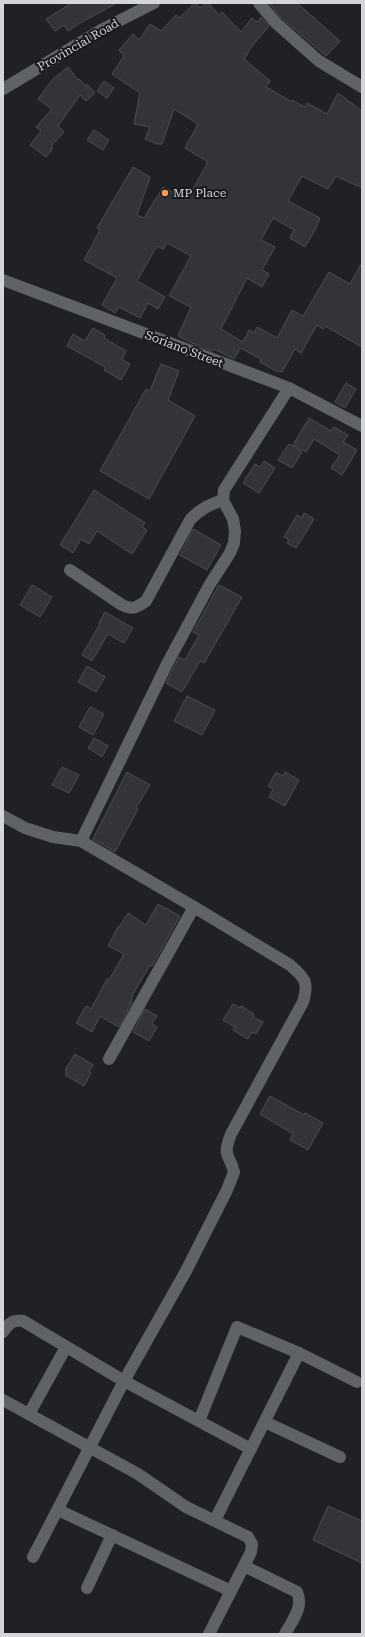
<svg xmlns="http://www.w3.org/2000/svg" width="365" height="1637" font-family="'Roboto Serif',serif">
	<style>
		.building { fill: #323439; stroke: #4c4e53 }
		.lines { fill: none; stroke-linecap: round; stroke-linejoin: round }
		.street { stroke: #5f6267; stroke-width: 12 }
		.secondary { stroke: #5f6267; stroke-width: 12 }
		.poi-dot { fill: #fd9d55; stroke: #16181c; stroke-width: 1.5 }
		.labels { text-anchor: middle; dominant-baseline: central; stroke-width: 4; stroke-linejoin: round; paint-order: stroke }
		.street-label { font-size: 12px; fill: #d4d6d9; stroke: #16181c }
		.poi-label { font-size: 12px; fill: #d4d6d9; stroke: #16181c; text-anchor: start }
	</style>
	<rect width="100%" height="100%" fill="#1f2125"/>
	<g class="building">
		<path d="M72,3H117L82,22L68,31L64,25L55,31L46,19Z"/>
		<path d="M195,3L200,8L208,3L219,15L222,12L241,32L252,18L257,22L261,17L269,26L252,46L244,59L270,81L266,87L292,102V100L305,107L307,103L327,114L338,93L362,111V188L336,176L328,189L302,176L288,201L320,218L315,230L305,247L290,238L294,230L273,218L261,240L275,247L262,270L269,274L262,287L247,278L221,329L243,342L249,330L254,333L257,327L277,338L292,310L303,316L329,272L350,284L362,263V347L325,326L323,329L317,325L301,353L295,349L282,372L279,371L278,372L260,362L261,359L240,348L234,359L214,349L212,351L192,343L178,336L191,307L169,296L191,256L167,243L163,249L157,246L137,281L165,297L158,309L148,303L140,318L119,307L115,313L102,305L117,278L84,260L100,230L97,228L133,167L150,177L137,215L144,218L163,187L187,200L208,162L185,148L198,124L174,109L162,144H157L145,139L150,127L134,124L140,93L112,74L124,56L119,50L133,34L139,40L150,24L161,31L176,15L179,18Z"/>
		<path d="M269,3H297L340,41L326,56L281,18Z"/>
		<path d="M68,67L78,80L79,79L86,86L87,84L95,93L86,101L80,95L58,126L64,132L51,146L53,148L46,157L30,145L41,131L36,127L52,109L38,99L53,79Z"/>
		<path d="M104,81L114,88L107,98L97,91Z"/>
		<path d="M94,130L109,140L103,150L87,140Z"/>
		<path d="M93,328L105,335L104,338L126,351L122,360L130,364L121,380L104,370L105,367L67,346L73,334L85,341Z"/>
		<path d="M161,364L179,371L168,400L195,416L149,499L100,471L146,389L150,391Z"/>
		<path d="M346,383L356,389L345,408L335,402Z"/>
		<path d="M309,418L331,431L334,427L348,435L343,442L357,450L342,475L331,468L340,455L314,439L306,452L293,445Z"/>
		<path d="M289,444L302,452L292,468L278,460Z"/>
		<path d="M264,461L275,468L259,493L243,483L255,464L260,467Z"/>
		<path d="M94,490L145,523L142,527L147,530L132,554L97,531L89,544L81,539L73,553L60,545Z"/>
		<path d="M304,513L314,519L296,548L287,543L289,540L284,537L297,515L302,518Z"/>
		<path d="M193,529L221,545L207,570L180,555Z"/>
		<path d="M32,585L52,597L40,617L20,605Z"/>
		<path d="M219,585L242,597L204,663L200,661L182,692L166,683L179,657L185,660L199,635L193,632Z"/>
		<path d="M105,612L133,628L124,643L108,634L92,661L82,655L100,624L99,623Z"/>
		<path d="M87,666L105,677L96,692L78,682Z"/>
		<path d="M187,696L215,710L202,735L174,721Z"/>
		<path d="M90,707L104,714L93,735L79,727Z"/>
		<path d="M94,738L108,746L102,757L88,748Z"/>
		<path d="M62,767L79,775L69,793L52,785Z"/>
		<path d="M127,772L150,785L136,808L138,809L115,852L93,839Z"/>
		<path d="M276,772L283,776L285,772L299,780L285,806L269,797L273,789L268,786Z"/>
		<path d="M158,904L180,916L152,966L150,965L133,994L131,1001L132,1002L119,1027L100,1016L92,1032L76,1023L86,1006L91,1009L107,979L109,980L124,954L108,946L118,927H119L128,913L146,925Z"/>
		<path d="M233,1004L240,1008L241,1006L254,1014L253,1017L263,1022L256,1034L252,1032L248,1039L233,1030L235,1027L223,1020Z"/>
		<path d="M145,1009L157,1016L152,1024L157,1027L149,1041L133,1032Z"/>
		<path d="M75,1054L93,1065L89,1071L91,1073L84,1086L65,1075L67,1071L65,1070Z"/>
		<path d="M270,1096L304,1115L305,1113L323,1123L308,1150L290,1140L293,1134L260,1114Z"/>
		<path d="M328,1506L362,1521V1563L313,1540Z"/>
	</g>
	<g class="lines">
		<g class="street">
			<path d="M259,3L276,23L319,61L362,87"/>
			<path d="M3,280L289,388L362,426"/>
			<path d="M70,570L122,605C132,610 136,608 146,601L190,520C200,509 209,505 223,500"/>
			<path d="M3,816L25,828L53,837L81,841L194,907L109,1059"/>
			<path d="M81,841L167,664L210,584L230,553L234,543L235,531L233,519L223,500L224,490L289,388"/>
			<path d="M3,1332C9,1323 12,1320 23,1321L124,1381L251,1449"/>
			<path d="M3,1400L138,1474L186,1507L248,1537L252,1544L251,1552L209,1634"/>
			<path d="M29,1414L66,1347"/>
			<path d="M199,1421L237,1327L299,1353L357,1382"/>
			<path d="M265,1422L340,1457"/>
			<path d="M58,1510L231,1591"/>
			<path d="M215,1520L299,1353"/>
			<path d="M33,1557L124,1381L186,1271L227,1190L234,1172C229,1152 222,1158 231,1134L303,1002C309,982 305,978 290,965L194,907"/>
			<path d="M244,1566L297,1592C304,1607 292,1621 285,1634"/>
			<path d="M87,1588L112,1535"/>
		</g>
		<path class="secondary" d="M3,89L103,29L154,3"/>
	</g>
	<circle class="poi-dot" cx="165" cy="193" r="4"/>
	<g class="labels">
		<g class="street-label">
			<text transform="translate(78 45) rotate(-30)">Provincial Road</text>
			<text transform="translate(184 349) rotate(21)">Soriano Street</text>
		</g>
		<g class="poi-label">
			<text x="173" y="193">MP Place</text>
		</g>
	</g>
	<rect width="365" height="1637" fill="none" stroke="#d4d6d9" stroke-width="8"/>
</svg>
